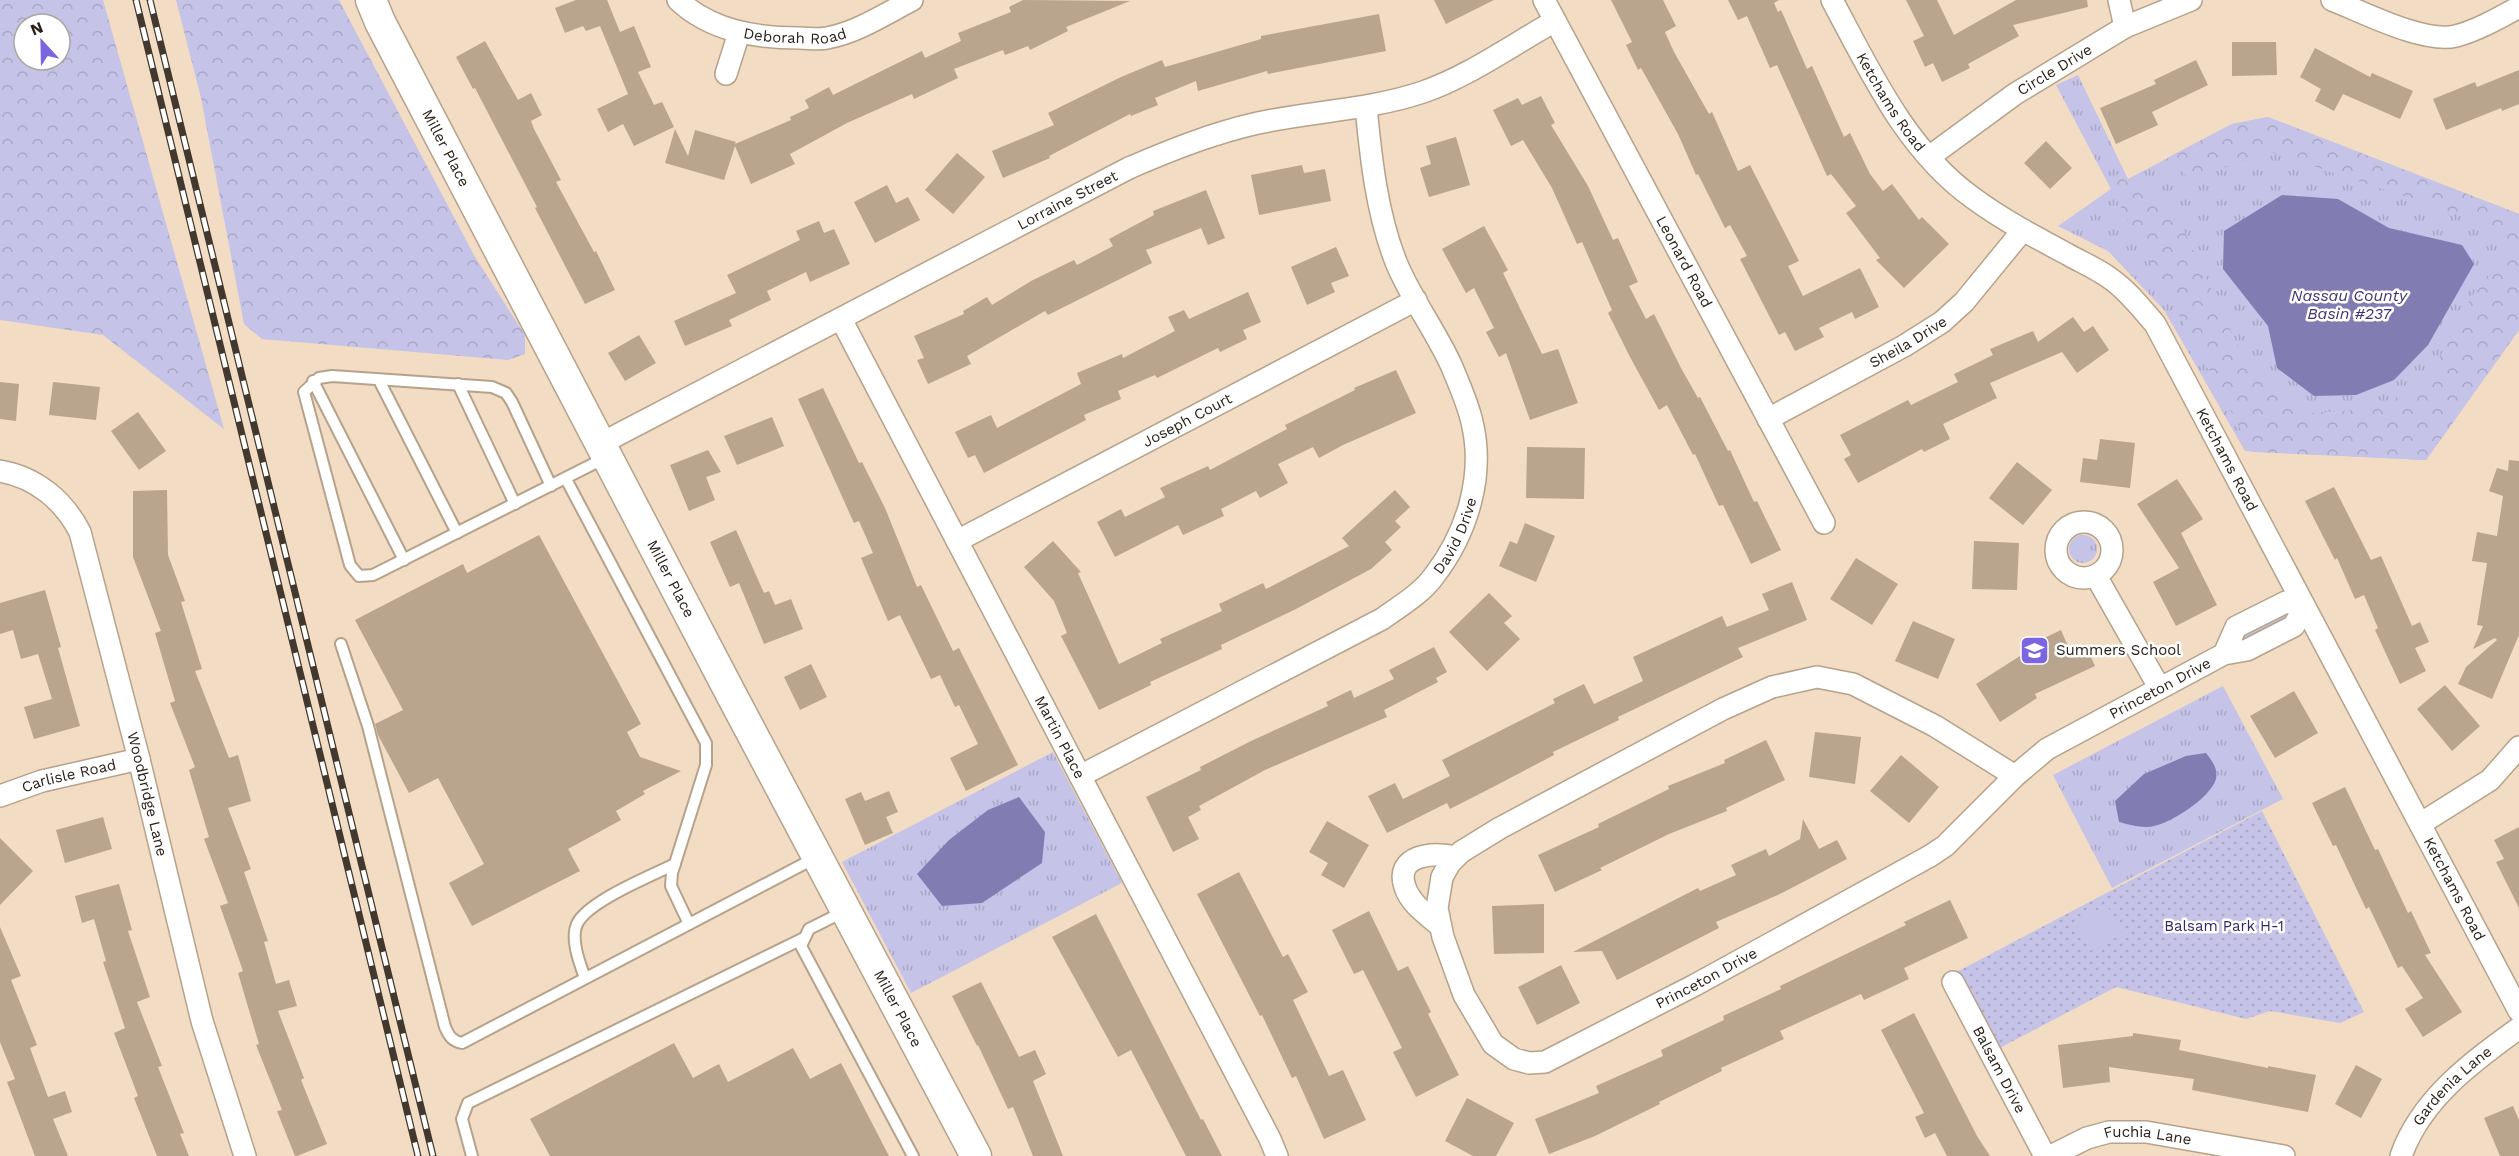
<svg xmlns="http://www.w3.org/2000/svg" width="2519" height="1156" font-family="'Work Sans',sans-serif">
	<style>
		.grass { fill: url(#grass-tufts) }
		.forest { fill: url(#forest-crowns); fill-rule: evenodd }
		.park { fill: url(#park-dots) }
		.pitch { fill: #c5c3e7 }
		.water { fill: #817cb2 }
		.building { fill: #b9a48d }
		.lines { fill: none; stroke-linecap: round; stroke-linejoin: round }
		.lane-casing { stroke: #b6a28a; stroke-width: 14 }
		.street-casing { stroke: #b6a28a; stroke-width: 24 }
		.secondary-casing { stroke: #b6a28a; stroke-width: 33 }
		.lane { stroke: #fff; stroke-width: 10 }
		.street { stroke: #fff; stroke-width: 21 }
		.secondary { stroke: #fff; stroke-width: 30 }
		.rail-casing { stroke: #42382d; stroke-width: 7 }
		.rail { stroke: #fff; stroke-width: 4.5; stroke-dasharray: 14; stroke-linecap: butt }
		.labels { text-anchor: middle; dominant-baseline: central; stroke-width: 5; stroke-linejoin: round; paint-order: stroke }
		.street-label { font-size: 15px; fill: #292118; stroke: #fff }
		.poi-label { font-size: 15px; fill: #292118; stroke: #fff; text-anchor: start }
		.park-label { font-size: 15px; fill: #35276a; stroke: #fff }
		.water-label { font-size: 16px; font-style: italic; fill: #3e3175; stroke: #fff }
	</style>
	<defs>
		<pattern id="grass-tufts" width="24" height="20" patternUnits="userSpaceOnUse" patternTransform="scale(1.5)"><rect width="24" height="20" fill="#c5c3e7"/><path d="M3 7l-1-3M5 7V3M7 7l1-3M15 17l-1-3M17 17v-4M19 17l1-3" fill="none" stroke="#a9a7c5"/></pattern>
		<pattern id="forest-crowns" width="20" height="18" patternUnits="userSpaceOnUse" patternTransform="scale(1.5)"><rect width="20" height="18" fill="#c5c3e7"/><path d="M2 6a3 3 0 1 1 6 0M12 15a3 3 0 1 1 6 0" fill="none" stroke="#a9a7c5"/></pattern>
		<pattern id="park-dots" width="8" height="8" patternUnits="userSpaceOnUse" patternTransform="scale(1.5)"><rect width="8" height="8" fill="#c5c3e7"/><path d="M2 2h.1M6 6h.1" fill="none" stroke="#a9a7c5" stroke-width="1.8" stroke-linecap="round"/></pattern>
	</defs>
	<rect width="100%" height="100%" fill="#f2dcc3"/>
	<g class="grass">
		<path d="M2078,75L2128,179L2232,124L2268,117L2519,214V330L2426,460L2245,451L2164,310L2108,251L2058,226L2111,189L2056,85Z"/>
		<circle cx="2083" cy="549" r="14"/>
		<path d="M2277,613L2286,615L2283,624L2251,640H2239L2244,629Z"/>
		<path d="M2223,686L2283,799L2112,888L2053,775Z"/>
		<path d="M1053,752L1122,883L911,993L842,862Z"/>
	</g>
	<g class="forest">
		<path d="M0,0H103L224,429L103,335L0,320ZM24,24H60V60H24Z"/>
		<path d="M176,0H339L475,257L525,335V354L508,360L262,339L244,324L201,98Z"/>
		<path d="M2268,117L2519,214V330L2426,460L2253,452L2111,189L2117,174L2172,205L2247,365L2273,392L2313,413L2373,409L2426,383L2472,296L2512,251L2472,219L2271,152C2243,158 2218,171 2191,180L2167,158L2232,124Z"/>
	</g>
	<path class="park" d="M2262,811L2364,1012L2340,1023L2270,1011L2246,1019L2116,987L1990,1053L1949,976Z"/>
	<path class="pitch" d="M2107,905L2123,934L2090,951L2075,921Z"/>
	<g class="water">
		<path d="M2282,195L2338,199L2389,228L2462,245L2474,264L2428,345L2394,380L2356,395L2314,396L2277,368L2268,326L2223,269L2224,231Z"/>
		<path d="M2206,753C2212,761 2218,768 2216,779C2211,798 2165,828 2146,827C2137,827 2127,824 2119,822L2115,801L2144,774L2186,756Z"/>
		<path d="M1019,797L1045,832L1042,863L982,903L942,906L917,874L949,840L988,810Z"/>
	</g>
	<g class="building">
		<path d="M576,0H607L620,32L634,26L651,67L638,72L654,105L662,102L674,127L634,146L623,124L608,132L597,109L628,94L600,26L586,31L583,26L565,33L555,8Z"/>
		<path d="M1023,0L1130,1L1066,27L1068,31L1030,50L1028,46L1005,55L1003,50L954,69L958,78L914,99L912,94L847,123L790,154L795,164L751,184L735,146L724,180L665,163L675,129L688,156L695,130L736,142L735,144L791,120L790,117L809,108L805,100L829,87L833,95L922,51L925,58L961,41L958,33L1011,12L1009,7Z"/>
		<path d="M1434,0H1494L1446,24Z"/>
		<path d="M1611,0H1663L1676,26L1665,32L1674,52L1709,114L1712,112L1738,171L1750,165L1799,261L1788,266L1803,296L1860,268L1879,307L1855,319L1852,312L1819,328L1824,337L1795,351L1785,332L1779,335L1740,259L1747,256L1730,225L1725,228L1698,174L1696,175L1678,134L1641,68L1638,70L1626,45L1632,42Z"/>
		<path d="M1728,0H1779L1774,3L1778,12L1781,10L1807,69L1812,66L1844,137L1850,133L1870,174L1883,191L1892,184L1919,220L1922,217L1949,244L1904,288L1876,260L1880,258L1846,213L1856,206L1831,174L1827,176L1777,65L1770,68L1747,16L1738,20Z"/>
		<path d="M1906,0H1937L1954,35L2016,0H2087L2088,7L2013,25L2019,36L1968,64L1970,68L1942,82L1933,63L1925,67L1913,41L1924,36Z"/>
		<path d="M1379,14L1386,51L1268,74L1267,71L1198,91L1196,81L1155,98L1158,105L1131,116L1130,114L1049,156L1050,158L1003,178L992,151L1054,125L1048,113L1121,77L1162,60L1165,67L1261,39V36Z"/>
		<path d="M485,41L518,100L531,93L542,115L531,121L534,129L561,180L556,182L594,252L596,251L615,290L585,304L535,208L537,207L475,88L473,89L456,57Z"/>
		<path d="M2232,42H2276L2277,75L2232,76Z"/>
		<path d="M2315,48L2370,77L2372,73L2413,91L2400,119L2343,94L2334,111L2315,101L2321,89L2300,77Z"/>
		<path d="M2196,60L2208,85L2152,112L2158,125L2116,144L2100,108L2156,84L2154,80Z"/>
		<path d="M2519,70V104L2502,111L2501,108L2446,130L2433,99L2475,82L2477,87Z"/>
		<path d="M1541,96L1555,123L1551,125L1588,186L1613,240L1618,238L1638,282L1629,286L1646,319L1654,314L1681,368L1698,398L1700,397L1728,451L1730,450L1754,502L1757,501L1781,550L1751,564L1723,505L1719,506L1695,454L1693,455L1667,405L1659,410L1630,357L1608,313L1612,310L1582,242L1577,244L1552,188L1523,140L1511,146L1493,110L1518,98L1522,105Z"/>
		<path d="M1456,137L1470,185L1429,197L1420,168L1431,164L1426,146Z"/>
		<path d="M2046,141L2072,168L2050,189L2024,163Z"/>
		<path d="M957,153L985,177L953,214L925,190Z"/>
		<path d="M1302,165L1304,173L1325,169L1331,201L1259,215L1251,175Z"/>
		<path d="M887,185L896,203L908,197L920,220L875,243L854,202Z"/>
		<path d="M1206,190L1225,238L1208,245L1201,228L1146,250L1152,263L1048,315L1045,311L967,356L971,364L928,384L917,360L924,358L914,336L964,314L963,311L987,297L992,305L1031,281L1074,260L1077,265L1113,246L1109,239L1154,215L1153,211Z"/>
		<path d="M819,221L824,233L834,229L850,264L810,282L806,272L767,291L771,300L729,320L732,326L685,346L674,321L736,293L727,275L800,240L796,231Z"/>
		<path d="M1484,226L1508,270L1503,273L1542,354L1558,349L1578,403L1530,420L1506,353L1499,357L1486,332L1494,328L1474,288L1466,293L1442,249Z"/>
		<path d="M1336,247L1349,276L1331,283L1335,292L1307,305L1291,267Z"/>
		<path d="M1248,292L1261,322L1243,330L1247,339L1220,352L1218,348L1157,378L1155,375L1118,391L1121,399L1084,415L1086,420L984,473L975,455L968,458L955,432L991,415L997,428L1081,384L1077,373L1122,354L1123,358L1175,331L1168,317L1184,310L1189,319Z"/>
		<path d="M2073,317L2084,332L2093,326L2109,350L2077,373L2062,352L1990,383L1997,398L1943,424L1950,439L1924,452L1922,449L1858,483L1844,459L1851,455L1840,435L1908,400L1911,405L1958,382L1954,374L1993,355L1990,349L2033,331L2038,342Z"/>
		<path d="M639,335L656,363L625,381L608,353Z"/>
		<path d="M1396,370L1416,413L1343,445L1319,458L1313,447L1278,464L1288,483L1260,498L1256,491L1221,509L1224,516L1183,535L1178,525L1115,557L1097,522L1121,509L1125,517L1165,497L1160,488L1208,466L1210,470L1287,429L1285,425L1355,390L1354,388Z"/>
		<path d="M0,382L19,384L16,421L0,419Z"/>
		<path d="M53,382L100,387L96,420L49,415Z"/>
		<path d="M823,388L859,463L862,462L885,508L917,587L921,585L953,651L959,648L1018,765L966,791L950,758L978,744L959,705L955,707L940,675L931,679L900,615L888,621L861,558L873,553L859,521L854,523L798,399Z"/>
		<path d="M138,412L166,451L139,470L111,431Z"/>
		<path d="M772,417L784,446L737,465L724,436Z"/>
		<path d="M2100,439L2135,443L2130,488L2080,482L2083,458L2097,460Z"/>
		<path d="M1527,447L1585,448L1584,499L1526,498Z"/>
		<path d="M708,450L721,472L706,477L715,500L689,511L670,465Z"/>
		<path d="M2509,460L2519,461V635L2492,699L2458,684L2466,667L2497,640L2495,638L2473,649L2483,626L2477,625L2487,563L2472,561L2477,532L2497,536L2503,496L2489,491L2497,468L2508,471Z"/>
		<path d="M2017,462L2052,490L2023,525L1989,498Z"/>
		<path d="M2177,479L2203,519L2181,533L2217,605L2176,626L2153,582L2179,568L2137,504Z"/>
		<path d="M2334,487L2371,560L2381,556L2412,626L2420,622L2429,642L2415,648L2426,671L2400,684L2375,630L2378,628L2364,595L2355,599L2337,558L2335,560L2305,501Z"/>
		<path d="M167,490L168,555L185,601L181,602L202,669L195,671L229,758L238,755L251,801L228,808L251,869L244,872L268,941L264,942L276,984L289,980L297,1006L278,1011L304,1078L301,1080L327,1144L297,1156H295L277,1111L282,1110L256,1045L259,1044L238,973L243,971L220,906L228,903L204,839L209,837L189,770L195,767L170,703L175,701L155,633L161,631L133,557V491Z"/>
		<path d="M1395,490L1410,507L1395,521L1401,527L1385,542L1392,550L1371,569L1296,609L1221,645L1222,649L1150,682L1151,685L1099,710L1061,636L1067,633L1054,601L1024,567L1053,541L1081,572L1078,573L1119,664L1162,643L1160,639L1222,611L1219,604L1263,583L1266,589L1349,546L1342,538Z"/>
		<path d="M1525,523L1555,536L1536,582L1499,566L1510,541L1517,544Z"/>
		<path d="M736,530L764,593L769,591L775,605L791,599L803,629L764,644L739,583L730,587L710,542Z"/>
		<path d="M539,535L641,724L627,732L640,757L681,771L643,791L645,794L616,811L621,820L568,849L580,871L472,926L449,883L484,864L438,778L409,793L378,735L375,724L403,710L355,620L463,564L467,573Z"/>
		<path d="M1974,541L2019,543L2017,590L1972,589Z"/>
		<path d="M1856,558L1898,584L1872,625L1830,599Z"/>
		<path d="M1792,582L1807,620L1738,648L1743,657L1618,717L1619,720L1553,752L1554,755L1495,786L1450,809L1447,803L1387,833L1368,796L1395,783L1403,799L1450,776L1442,760L1555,703L1553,699L1584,684L1594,704L1643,681L1633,657L1722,616L1727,627L1769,610L1762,594Z"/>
		<path d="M45,590L61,647L58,648L80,726L34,739L24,707L52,699L38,654L21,659L13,630L0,634V603Z"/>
		<path d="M1489,593L1512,616L1504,623L1520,639L1487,671L1449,632Z"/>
		<path d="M1913,621L1955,639L1938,679L1895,661Z"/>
		<path d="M2061,630L2070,651L2085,644L2095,666L2035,694L2037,698L2000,722L1976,684L2031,649L2030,645Z"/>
		<path d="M1434,647L1447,672L1436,678L1438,682L1384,710L1387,717L1265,770L1199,806L1201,810L1188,817L1199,839L1173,852L1146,797L1201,770L1200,767L1251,741L1328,706L1326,702L1351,690L1354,698L1394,679L1389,670Z"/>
		<path d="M811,664L827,697L800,710L784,677Z"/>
		<path d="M2445,685L2480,726L2452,751L2417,709Z"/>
		<path d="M2294,691L2318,733L2275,758L2250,716Z"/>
		<path d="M1815,732L1861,737L1855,784L1809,777Z"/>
		<path d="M1766,740L1785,780L1726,808L1727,811L1669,834L1600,868L1602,870L1555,892L1538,855L1599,827L1598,824L1669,789L1668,786L1725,763L1724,760Z"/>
		<path d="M1901,755L1939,787L1909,823L1870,791Z"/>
		<path d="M2345,787L2375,850L2378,849L2408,913L2411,911L2431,953L2425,955L2462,1012L2423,1037L2405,1009L2423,998L2402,966L2398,968L2369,907L2366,909L2336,845L2333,846L2312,803Z"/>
		<path d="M889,791L898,812L886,817L893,833L865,845L845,799L861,792L865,801Z"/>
		<path d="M103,817L112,849L65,863L56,830Z"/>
		<path d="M1803,819L1819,849L1837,840L1847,859L1782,893L1716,922L1719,928L1617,980L1602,951L1573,952L1698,888L1700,891L1736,875L1731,865L1766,849L1769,856L1800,839Z"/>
		<path d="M1327,821L1369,845L1344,888L1321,875L1328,863L1309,852Z"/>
		<path d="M2519,827V908L2496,862L2504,859L2494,840Z"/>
		<path d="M0,838L33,871L0,905Z"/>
		<path d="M1239,872L1283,957L1288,954L1308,992L1293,1000L1329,1076L1343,1070L1366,1120L1324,1139L1296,1076L1292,1078L1262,1015L1260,1016L1197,894Z"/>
		<path d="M119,884L132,930L128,931L150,997L137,1002L162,1066L158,1067L184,1133L180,1134L189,1156H157L134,1098L138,1096L114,1033L125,1028L103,962L106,961L94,919L82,923L75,896Z"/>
		<path d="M1950,900L1968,938L1904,968L1909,979L1864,1000L1861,994L1780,1031L1784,1039L1721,1068L1722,1071L1659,1102L1660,1104L1595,1136L1549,1154L1535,1119L1599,1093L1596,1086L1663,1056L1661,1050L1724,1020L1723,1016L1781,989L1780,986L1906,925L1904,922Z"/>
		<path d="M1544,904V953L1494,954L1492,906Z"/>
		<path d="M1369,911L1398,971L1408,966L1431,1012L1428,1014L1459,1075L1416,1097L1393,1052L1402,1048L1363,970L1354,974L1332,930Z"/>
		<path d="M1096,914L1201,1120L1203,1119L1222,1156H1186L1131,1050L1118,1057L1052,937Z"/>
		<path d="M0,927L21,976L11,980L37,1045L30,1048L48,1097L65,1091L72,1112L53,1119L68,1156H35L7,1082L15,1079L0,1042Z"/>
		<path d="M1561,965L1580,1003L1537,1025L1518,987Z"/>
		<path d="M981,982L1019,1057L1035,1050L1046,1074L1033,1081L1063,1156H1033L1013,1107L1008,1109L978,1045L977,1046L952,996Z"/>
		<path d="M1914,1013L1977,1136L1990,1156H1947L1935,1133L1925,1138L1915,1117L1924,1113L1881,1030Z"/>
		<path d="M2133,1033L2181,1040L2179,1050L2268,1068V1066L2316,1075L2308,1112L2192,1090L2194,1079L2109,1067L2110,1082L2063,1088L2058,1045L2133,1036Z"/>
		<path d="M674,1043L693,1078L719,1064L728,1082L793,1048L810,1079L841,1063L889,1156H550L530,1119Z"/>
		<path d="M2356,1065L2382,1079L2361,1118L2335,1104Z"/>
		<path d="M1467,1098L1514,1123L1496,1156H1473L1445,1141Z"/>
		<path d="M2513,1106L2519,1120V1156H2500L2484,1118Z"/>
	</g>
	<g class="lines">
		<defs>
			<g id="lane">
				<path d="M379,380L457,533"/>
				<path d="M313,381L404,560"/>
				<path d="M458,384L515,504"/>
				<path d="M566,479L706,743V765L672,873L671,886L689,924"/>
				<path d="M551,486L512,402L506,393L492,387L332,376L319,378L304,392L350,565L359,576L373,575L605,458"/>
				<path d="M341,644L368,726L445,1027C449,1036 452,1041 462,1043L817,857"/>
				<path d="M843,912L809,929L801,946L913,1156"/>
				<path d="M585,978C580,964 570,939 577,924C588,901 651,876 675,864"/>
				<path d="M472,1156L462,1119L468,1103L804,938"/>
			</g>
			<g id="street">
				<path id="s1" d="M678,0C711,31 756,38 799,38C808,38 819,40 827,38C858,32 885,14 912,0"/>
				<path id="s2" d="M1544,0L1824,523"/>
				<path id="s3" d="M1832,0C1870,71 1906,150 1973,198C2003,220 2035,237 2067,254C2081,262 2098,269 2111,279C2128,291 2141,308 2155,324L2519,1011"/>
				<path d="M2119,0L2125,27"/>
				<path d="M2332,0C2363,12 2424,44 2456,36C2478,30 2499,18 2519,7"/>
				<path d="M726,74L739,33"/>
				<path id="s4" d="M1929,157L2015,94L2125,27L2191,0"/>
				<path id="s5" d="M841,319L1270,1139L1277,1156"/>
				<path id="s6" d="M1768,419L1904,346L1942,322L1964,302L2023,230"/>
				<path id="s7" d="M602,443L1129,168C1171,150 1213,133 1258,123C1313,111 1370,110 1423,92C1469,76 1512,45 1555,21"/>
				<path id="s8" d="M0,471C36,477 64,501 80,532L139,759L202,1021L245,1156"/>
				<circle cx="2084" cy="550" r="28"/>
				<path id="s9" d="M957,541L1416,300"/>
				<path d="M2096,576L2159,687"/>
				<path id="s10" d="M1080,776L1382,619C1400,606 1421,594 1434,576C1467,533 1485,476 1472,422C1468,404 1459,384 1452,367C1436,331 1411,299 1396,262C1377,214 1371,159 1366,107"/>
				<path id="s11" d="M2015,776L1935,726L1853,684L1817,677L1772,687L1723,709L1500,828L1461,852L1450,863L1442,877L1437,908L1443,937L1464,995L1493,1044L1514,1059L1529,1063L1545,1062L1695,985L1930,856L1945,846L2015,776L2047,749L2224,654L2247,650L2294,626L2304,606L2286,602L2236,627L2224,654"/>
				<path id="s12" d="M0,796L42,781L139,759"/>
				<path d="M2420,824L2490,780L2519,747"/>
				<path d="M1439,925C1426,914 1410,903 1405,887C1394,855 1434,851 1455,857"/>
				<path id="s13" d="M1953,982L2045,1156"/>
				<path id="s14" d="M2051,1156L2087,1138L2109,1132H2146L2284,1156"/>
				<path id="s15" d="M2401,1156C2421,1099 2472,1062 2519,1028"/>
			</g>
			<g id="secondary">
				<path id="s16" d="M371,0L380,22L731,694L976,1156"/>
			</g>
		</defs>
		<use href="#lane" class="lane-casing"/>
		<use href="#street" class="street-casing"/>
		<use href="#secondary" class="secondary-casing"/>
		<use href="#lane" class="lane"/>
		<use href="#street" class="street"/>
		<use href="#secondary" class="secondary"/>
		<defs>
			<g id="rail">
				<path d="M136,0L418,1156"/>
				<path d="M150,0L433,1156"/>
			</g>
		</defs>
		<use href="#rail" class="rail-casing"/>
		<use href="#rail" class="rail"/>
	</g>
	<defs>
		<symbol id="school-square" viewBox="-11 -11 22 22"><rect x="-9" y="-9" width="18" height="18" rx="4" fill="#7c65e0" stroke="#fff"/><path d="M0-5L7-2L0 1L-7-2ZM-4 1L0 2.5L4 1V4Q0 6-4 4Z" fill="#fff"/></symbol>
	</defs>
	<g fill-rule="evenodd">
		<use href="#school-square" x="2018" y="634" width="33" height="33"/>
	</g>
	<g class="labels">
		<g class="street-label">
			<text stroke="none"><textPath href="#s1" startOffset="126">Deborah Road</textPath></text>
			<text stroke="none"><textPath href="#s4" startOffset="153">Circle Drive</textPath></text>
			<text stroke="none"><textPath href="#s3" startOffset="118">Ketchams Road</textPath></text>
			<text stroke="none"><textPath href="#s16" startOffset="166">Miller Place</textPath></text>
			<text stroke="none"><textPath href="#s7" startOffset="525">Lorraine Street</textPath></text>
			<text stroke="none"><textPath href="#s2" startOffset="297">Leonard Road</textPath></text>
			<text stroke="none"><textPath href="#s6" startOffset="160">Sheila Drive</textPath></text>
			<text stroke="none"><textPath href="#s9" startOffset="260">Joseph Court</textPath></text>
			<text stroke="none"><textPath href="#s3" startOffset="622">Ketchams Road</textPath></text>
			<text stroke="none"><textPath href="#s10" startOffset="454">David Drive</textPath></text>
			<text stroke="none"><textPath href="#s16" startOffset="652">Miller Place</textPath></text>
			<text stroke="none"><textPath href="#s11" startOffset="1614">Princeton Drive</textPath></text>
			<text stroke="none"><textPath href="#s5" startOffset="472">Martin Place</textPath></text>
			<text stroke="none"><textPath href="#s12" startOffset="72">Carlisle Road</textPath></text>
			<text stroke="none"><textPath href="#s8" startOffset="375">Woodbridge Lane</textPath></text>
			<text stroke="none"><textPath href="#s3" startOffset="1108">Ketchams Road</textPath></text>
			<text stroke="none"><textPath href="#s11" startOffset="1072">Princeton Drive</textPath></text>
			<text stroke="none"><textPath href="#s16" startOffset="1138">Miller Place</textPath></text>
			<text stroke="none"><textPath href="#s13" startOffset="99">Balsam Drive</textPath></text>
			<text stroke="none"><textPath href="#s15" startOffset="88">Gardenia Lane</textPath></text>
			<text stroke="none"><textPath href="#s14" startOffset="102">Fuchia Lane</textPath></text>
		</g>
		<g class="poi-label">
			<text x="2056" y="650">Summers School</text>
		</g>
		<g class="park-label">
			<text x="2224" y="926">Balsam Park H-1</text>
		</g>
		<g class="water-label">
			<text x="2349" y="295">Nassau County<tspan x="2349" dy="18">Basin #237</tspan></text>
		</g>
	</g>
	<g transform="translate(42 42) rotate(338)"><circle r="28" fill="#ffffff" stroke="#a9a6a3" stroke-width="1.5"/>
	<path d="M0-4.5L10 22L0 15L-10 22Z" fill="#7c65e0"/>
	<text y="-9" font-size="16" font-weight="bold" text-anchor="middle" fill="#292118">N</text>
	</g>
</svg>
